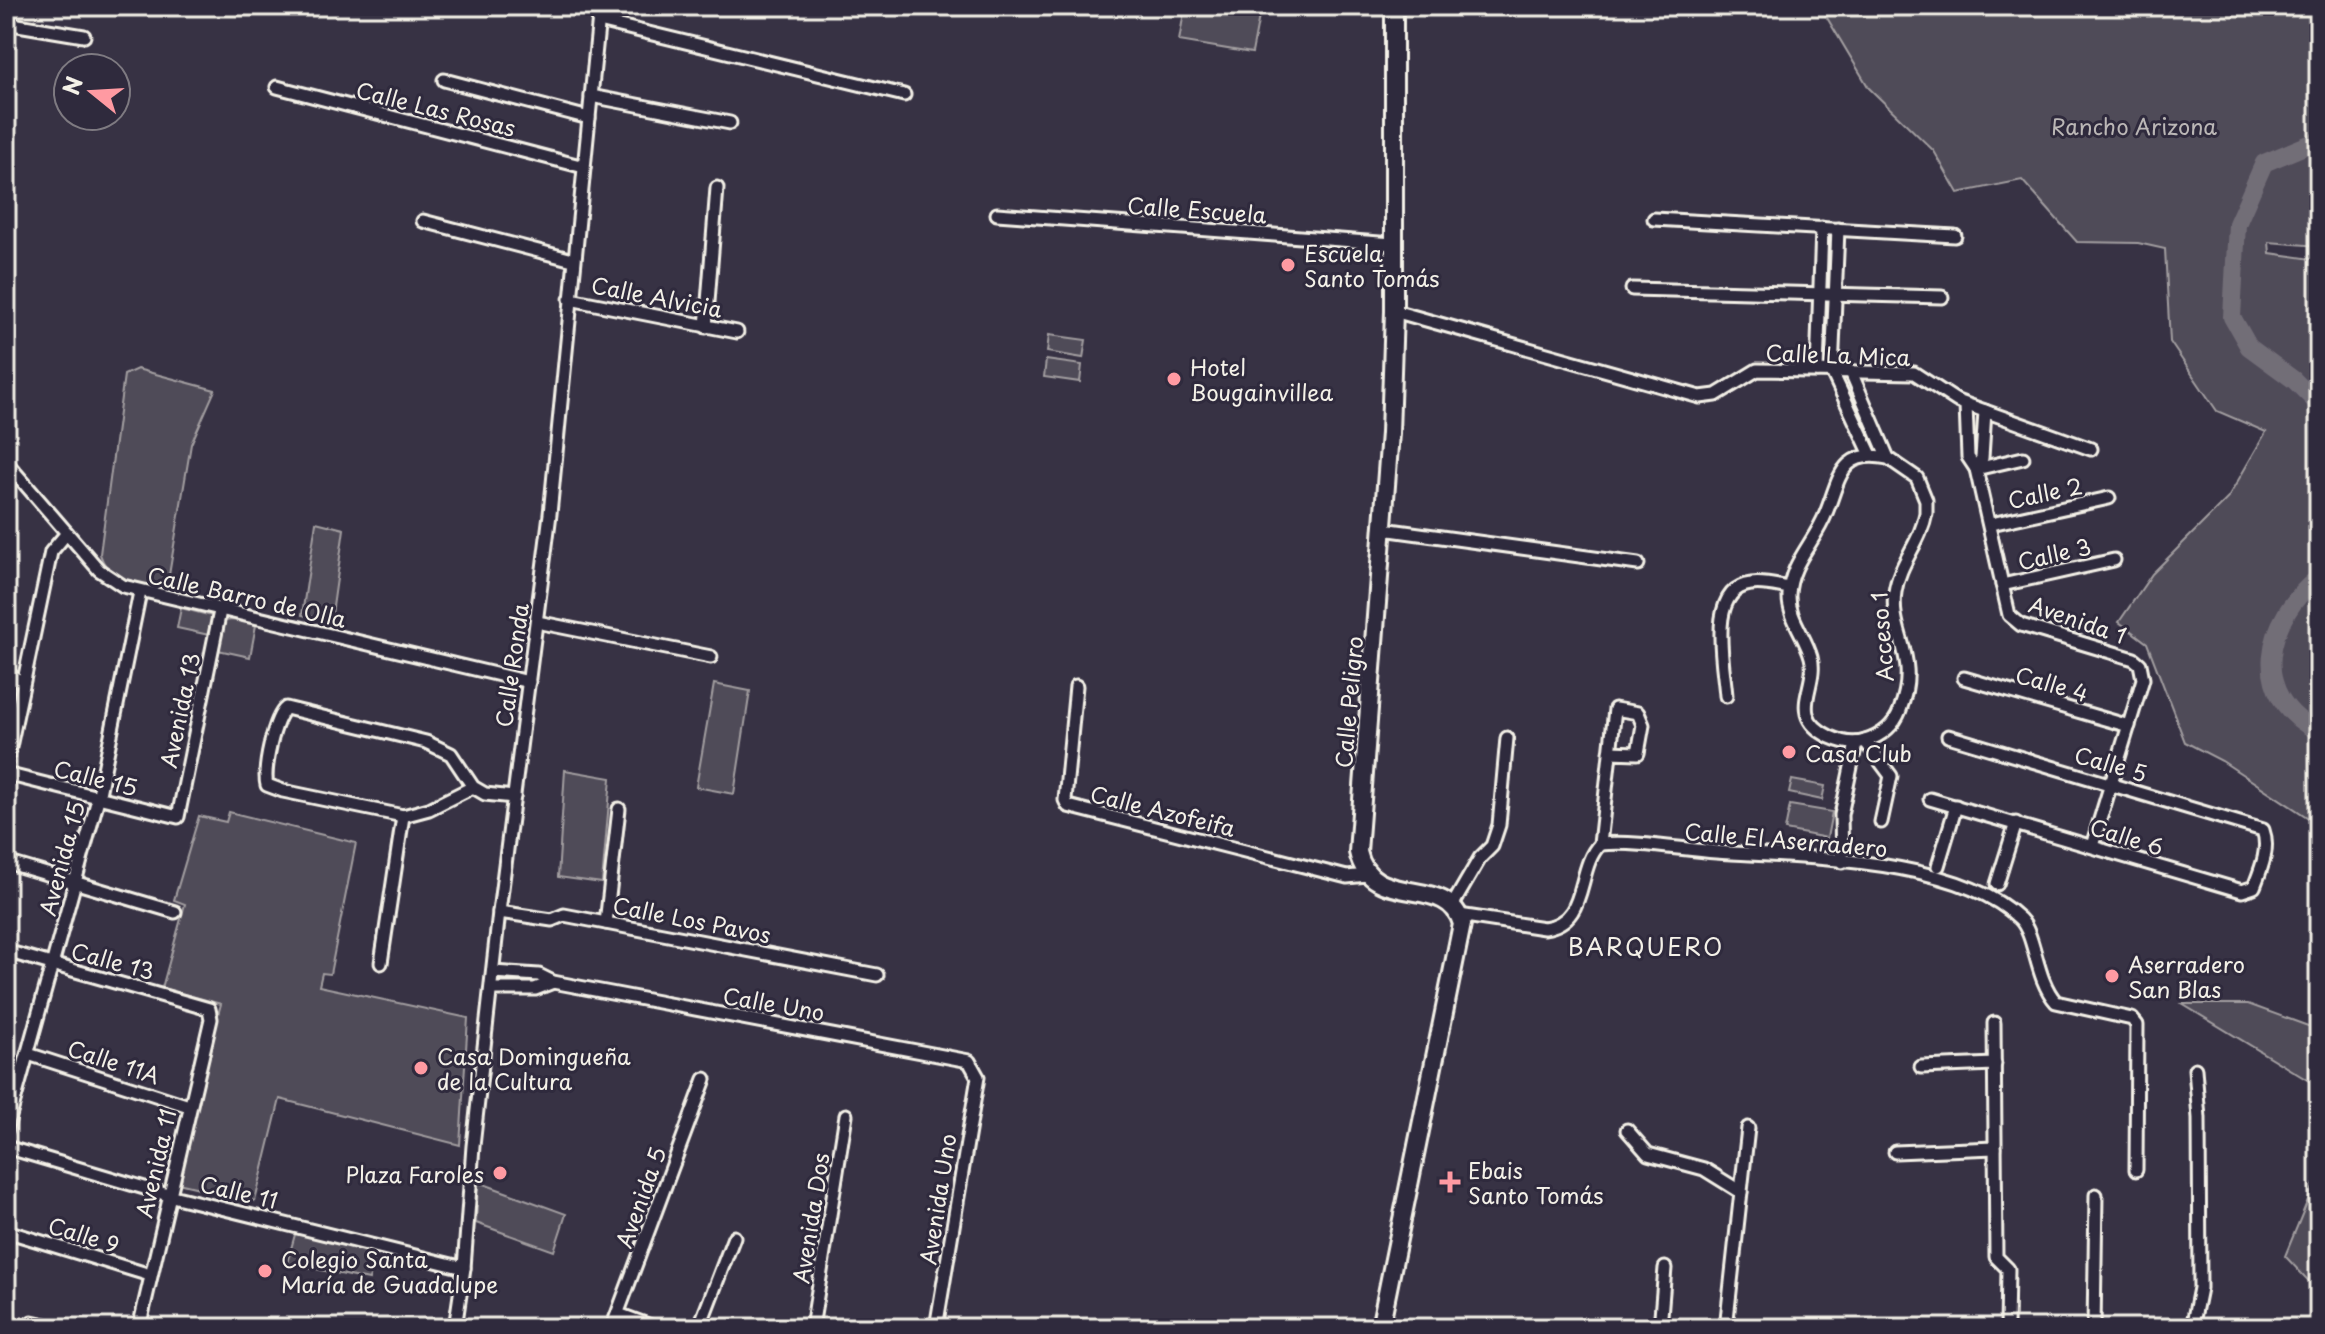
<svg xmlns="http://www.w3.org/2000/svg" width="2325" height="1334" font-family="'Playpen Sans',sans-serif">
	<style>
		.green { fill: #504b59; stroke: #a29ea0; stroke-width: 2 }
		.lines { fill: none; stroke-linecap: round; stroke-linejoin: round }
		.river { stroke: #726e77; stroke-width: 18 }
		.minor-casing { stroke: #f4f1e8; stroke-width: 17 }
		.secondary-casing { stroke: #f4f1e8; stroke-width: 22 }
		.minor { stroke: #2f2a3d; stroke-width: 11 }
		.secondary { stroke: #2f2a3d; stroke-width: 16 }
		.poi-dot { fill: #ff9aa2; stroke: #2f2a3d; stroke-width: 3 }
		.labels { text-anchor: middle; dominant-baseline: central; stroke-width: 6; stroke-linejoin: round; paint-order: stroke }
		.street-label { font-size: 22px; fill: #f4f1e8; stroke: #2f2a3d }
		.park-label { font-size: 22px; fill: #bbb7b6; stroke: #2f2a3d }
		.poi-label { font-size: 22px; fill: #f4f1e8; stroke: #2f2a3d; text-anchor: start }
		.neighbourhood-label { font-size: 24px; letter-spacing: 2px; fill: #f4f1e8; stroke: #2f2a3d }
	</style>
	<rect width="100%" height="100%" fill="#373244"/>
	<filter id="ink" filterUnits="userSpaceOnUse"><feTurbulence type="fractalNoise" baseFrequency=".0125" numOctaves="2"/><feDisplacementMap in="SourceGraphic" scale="16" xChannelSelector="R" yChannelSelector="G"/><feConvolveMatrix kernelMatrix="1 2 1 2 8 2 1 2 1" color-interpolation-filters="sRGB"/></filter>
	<g filter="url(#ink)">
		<g class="green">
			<path d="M1185,6H1261L1252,53L1179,41Z"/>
			<path d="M1820,6H2319V246L2269,242L2270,253L2319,260V825L2222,761L2185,742L2147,643L2119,622L2152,574L2228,498L2266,432L2217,411L2170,342L2165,249L2138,243L2077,242L2022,180L1958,193L1934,151L1869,88Z"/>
			<path d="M1049,335L1086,340L1083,358L1047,352Z"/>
			<path d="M1046,360L1082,365L1080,382L1044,377Z"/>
			<path d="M137,369L215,390L191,444L166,593C141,586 108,582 100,554L124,375Z"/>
			<path d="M316,522L344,529L331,621L302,615Z"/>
			<path d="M181,608L212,616L209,635L177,628Z"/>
			<path d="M232,620L256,625L250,657L218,650L225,621Z"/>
			<path d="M714,684L750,691L734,794L696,787Z"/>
			<path d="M565,770L611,778L602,883L558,877Z"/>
			<path d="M1792,780L1825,786L1822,800L1789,793Z"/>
			<path d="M1790,805L1832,812L1827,838L1785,830Z"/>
			<path d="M229,812L356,843L330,974L322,973L319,986L468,1018L460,1145L280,1099L255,1201L178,1183L173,1175L221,1004L162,988L185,904L174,900L199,816L226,822Z"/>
			<path d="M2182,1004H2248L2319,1030V1087Z"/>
			<path d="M2319,1173V1292L2285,1256Z"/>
			<path d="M478,1182L566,1214L554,1251L476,1223Z"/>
			<path d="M296,1231L376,1254L369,1280L287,1263Z"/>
		</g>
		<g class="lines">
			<g class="river">
				<path d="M2319,140L2264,163L2237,224L2232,317L2249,347L2294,380L2319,405"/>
				<path d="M2319,577C2265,619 2247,696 2319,732"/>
			</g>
			<defs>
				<g id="minor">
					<path d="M599,21L904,95"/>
					<path d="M6,23L84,36"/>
					<path d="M444,80L589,118"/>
					<path d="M277,87L584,167"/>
					<path d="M591,96L730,123"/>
					<path d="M997,214L1393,244"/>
					<path d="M1654,219L1955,236"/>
					<path d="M423,221L573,260"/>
					<path d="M1838,229L1832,372L1871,455"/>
					<path d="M1632,289L1942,297"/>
					<path d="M570,299L737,332"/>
					<path d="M1394,311L1700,397L1716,395L1757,370L1914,373L1957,401L2091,449"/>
					<path d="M706,327L717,188"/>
					<path d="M1817,371L1822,228"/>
					<path d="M1851,372L1888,458L1917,478L1926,500V513C1921,542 1899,563 1895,592C1889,635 1921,656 1900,710C1894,726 1881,736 1865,741C1853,745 1841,742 1830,737C1785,715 1819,687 1811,657C1805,635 1788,618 1789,595C1790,563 1815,542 1826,513C1840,479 1840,448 1888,458"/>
					<path d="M1966,405L1968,457L1976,469L2009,615L2021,625L2134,659L2140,664L2143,679L2092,846"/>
					<path d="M6,462L99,570L123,586L529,682"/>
					<path d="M1976,469L1982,458L1985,411"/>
					<path d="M1976,469L2023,458"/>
					<path d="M1991,524L2109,498"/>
					<path d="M1383,529L1638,564"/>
					<path d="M2002,585L2114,560"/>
					<path d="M537,622L711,657"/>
					<path d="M6,674L23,682"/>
					<path d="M1964,678L2129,726"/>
					<path d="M1076,686L1065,800L1068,806L1347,877L1367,875"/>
					<path d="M1726,696C1724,665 1706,589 1751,584C1764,582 1777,586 1789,588"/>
					<path d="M1865,741L1891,776L1881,822"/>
					<path d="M6,766L51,552L67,533"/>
					<path d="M6,774L178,817L220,611"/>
					<path d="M473,787L429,809L403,816L283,791L267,785C263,770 274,717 286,708L426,742L451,754L473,787L485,794L514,797"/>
					<path d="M1930,799L2242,891L2254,887C2261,869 2270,849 2263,830L1948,736"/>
					<path d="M1600,844C1638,841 1678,849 1716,852C1800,858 1957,857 2020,919C2036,935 2035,979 2056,1002L2132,1019L2137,1025L2136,1170"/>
					<path d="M1600,844L1615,709L1638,713L1643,725L1638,753L1610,752"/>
					<path d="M6,862L175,912"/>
					<path d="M1842,862L1841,815L1856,743"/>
					<path d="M1938,866L1956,806"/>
					<path d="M1997,884L2016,823"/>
					<path d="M1452,906L1480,858L1492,846L1499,825L1507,738"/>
					<path d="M499,912L552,920L564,915L877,975"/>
					<path d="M1459,915L1544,928C1590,922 1575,869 1600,844"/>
					<path d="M606,923L619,809"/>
					<path d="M6,951L209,1009L211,1019L139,1328"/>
					<path d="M381,963L403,816"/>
					<path d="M493,972L539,975L553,982L969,1061L978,1077L936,1328"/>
					<path d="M491,989H535L553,982"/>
					<path d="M1994,1023L1996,1257L2008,1269L2007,1328"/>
					<path d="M28,1054L189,1106"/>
					<path d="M1921,1067L1995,1064"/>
					<path d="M1627,1130L1648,1154L1704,1169L1741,1192"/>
					<path d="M6,1131L98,799L140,592"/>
					<path d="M6,1147L168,1195L464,1268"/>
					<path d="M1895,1152L1995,1148"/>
					<path d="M6,1231L150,1275"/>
					<path d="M618,1314L656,1328"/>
					<path d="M32,1322L59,1328"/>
					<path d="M455,1328L464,1268L473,1146L499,912L550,514L600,6"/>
					<path d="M612,1328L705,1079"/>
					<path d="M699,1328L734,1237"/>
					<path d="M812,1328L846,1115"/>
					<path d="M1660,1328L1665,1268"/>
					<path d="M1726,1328L1748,1128"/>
					<path d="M2094,1328L2096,1195"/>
					<path d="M2192,1328L2200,1288L2199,1118L2195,1069"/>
				</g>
				<path id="secondary" d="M1380,1328L1462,924C1448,872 1371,912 1358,852L1390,433L1394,311V6"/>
			</defs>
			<use href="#minor" class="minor-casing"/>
			<use href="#secondary" class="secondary-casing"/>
			<use href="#minor" class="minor"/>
			<use href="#secondary" class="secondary"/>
		</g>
	</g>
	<g class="poi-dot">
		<circle cx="1288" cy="265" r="8"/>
		<circle cx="1174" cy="379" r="8"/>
		<circle cx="1789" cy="752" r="8"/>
		<circle cx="2112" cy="976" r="8"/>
		<circle cx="421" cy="1068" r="8"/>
		<circle cx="500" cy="1173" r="8"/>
		<path d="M1446 1170h8v8h8v8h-8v8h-8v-8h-8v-8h8z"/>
		<circle cx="265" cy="1271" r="8"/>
	</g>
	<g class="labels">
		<g class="street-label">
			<text transform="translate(436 108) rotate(14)">Calle Las Rosas</text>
			<text transform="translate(1197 209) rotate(4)">Calle Escuela</text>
			<text transform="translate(657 296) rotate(11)">Calle Alvicia</text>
			<text transform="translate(1838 354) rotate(2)">Calle La Mica</text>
			<text transform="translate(2045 492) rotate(-12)">Calle 2</text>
			<text transform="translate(2054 553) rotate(-13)">Calle 3</text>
			<text transform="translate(247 596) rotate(13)">Calle Barro de Olla</text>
			<text transform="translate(2078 619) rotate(19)">Avenida 1</text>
			<text transform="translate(1881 637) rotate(-94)">Acceso 1</text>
			<text transform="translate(511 665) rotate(-82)">Calle Ronda</text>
			<text transform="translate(2052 683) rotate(16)">Calle 4</text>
			<text transform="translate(1348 702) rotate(-85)">Calle Peligro</text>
			<text transform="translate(179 710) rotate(-78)">Avenida 13</text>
			<text transform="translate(2111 763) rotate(16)">Calle 5</text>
			<text transform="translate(96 777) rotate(14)">Calle 15</text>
			<text transform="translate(1163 810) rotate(14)">Calle Azofeifa</text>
			<text transform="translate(2127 836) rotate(17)">Calle 6</text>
			<text transform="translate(1786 839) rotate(5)">Calle El Aserradero</text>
			<text transform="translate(61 858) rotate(-75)">Avenida 15</text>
			<text transform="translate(692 919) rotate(11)">Calle Los Pavos</text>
			<text transform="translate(113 960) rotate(15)">Calle 13</text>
			<text transform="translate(774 1003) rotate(10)">Calle Uno</text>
			<text transform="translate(114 1061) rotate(18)">Calle 11A</text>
			<text transform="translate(155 1163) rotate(-77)">Avenida 11</text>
			<text transform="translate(239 1191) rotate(13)">Calle 11</text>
			<text transform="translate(640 1197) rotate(-70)">Avenida 5</text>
			<text transform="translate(937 1199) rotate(-81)">Avenida Uno</text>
			<text transform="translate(810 1218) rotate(-81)">Avenida Dos</text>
			<text transform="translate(84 1234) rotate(17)">Calle 9</text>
		</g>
		<g class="park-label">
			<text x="2134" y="125">Rancho Arizona</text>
		</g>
		<g class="poi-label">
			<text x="1304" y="252">Escuela<tspan x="1304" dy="25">Santo Tomás</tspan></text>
			<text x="1190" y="366">Hotel<tspan x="1190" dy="25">Bougainvillea</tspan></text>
			<text x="1805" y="752">Casa Club</text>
			<text x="2128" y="963">Aserradero<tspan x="2128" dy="25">San Blas</tspan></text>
			<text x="437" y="1055">Casa Domingueña<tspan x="437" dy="25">de la Cultura</tspan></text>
			<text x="1468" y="1169">Ebais<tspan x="1468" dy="25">Santo Tomás</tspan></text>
			<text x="484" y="1173" text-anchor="end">Plaza Faroles</text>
			<text x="281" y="1258">Colegio Santa<tspan x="281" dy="25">María de Guadalupe</tspan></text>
		</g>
		<g class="neighbourhood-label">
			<text x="1646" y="946">BARQUERO</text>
		</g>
	</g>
	<rect width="2325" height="1334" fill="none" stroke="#2f2a3d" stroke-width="32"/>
	<rect x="16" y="16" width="2293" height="1302" fill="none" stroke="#f4f1e8" stroke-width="3" filter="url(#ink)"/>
	<g transform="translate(92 92) rotate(288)"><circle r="38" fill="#2f2a3d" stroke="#7e7a81" stroke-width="2"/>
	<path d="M0-6L14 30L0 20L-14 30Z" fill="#ff9aa2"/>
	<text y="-12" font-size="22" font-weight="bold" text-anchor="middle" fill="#f4f1e8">N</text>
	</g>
</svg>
